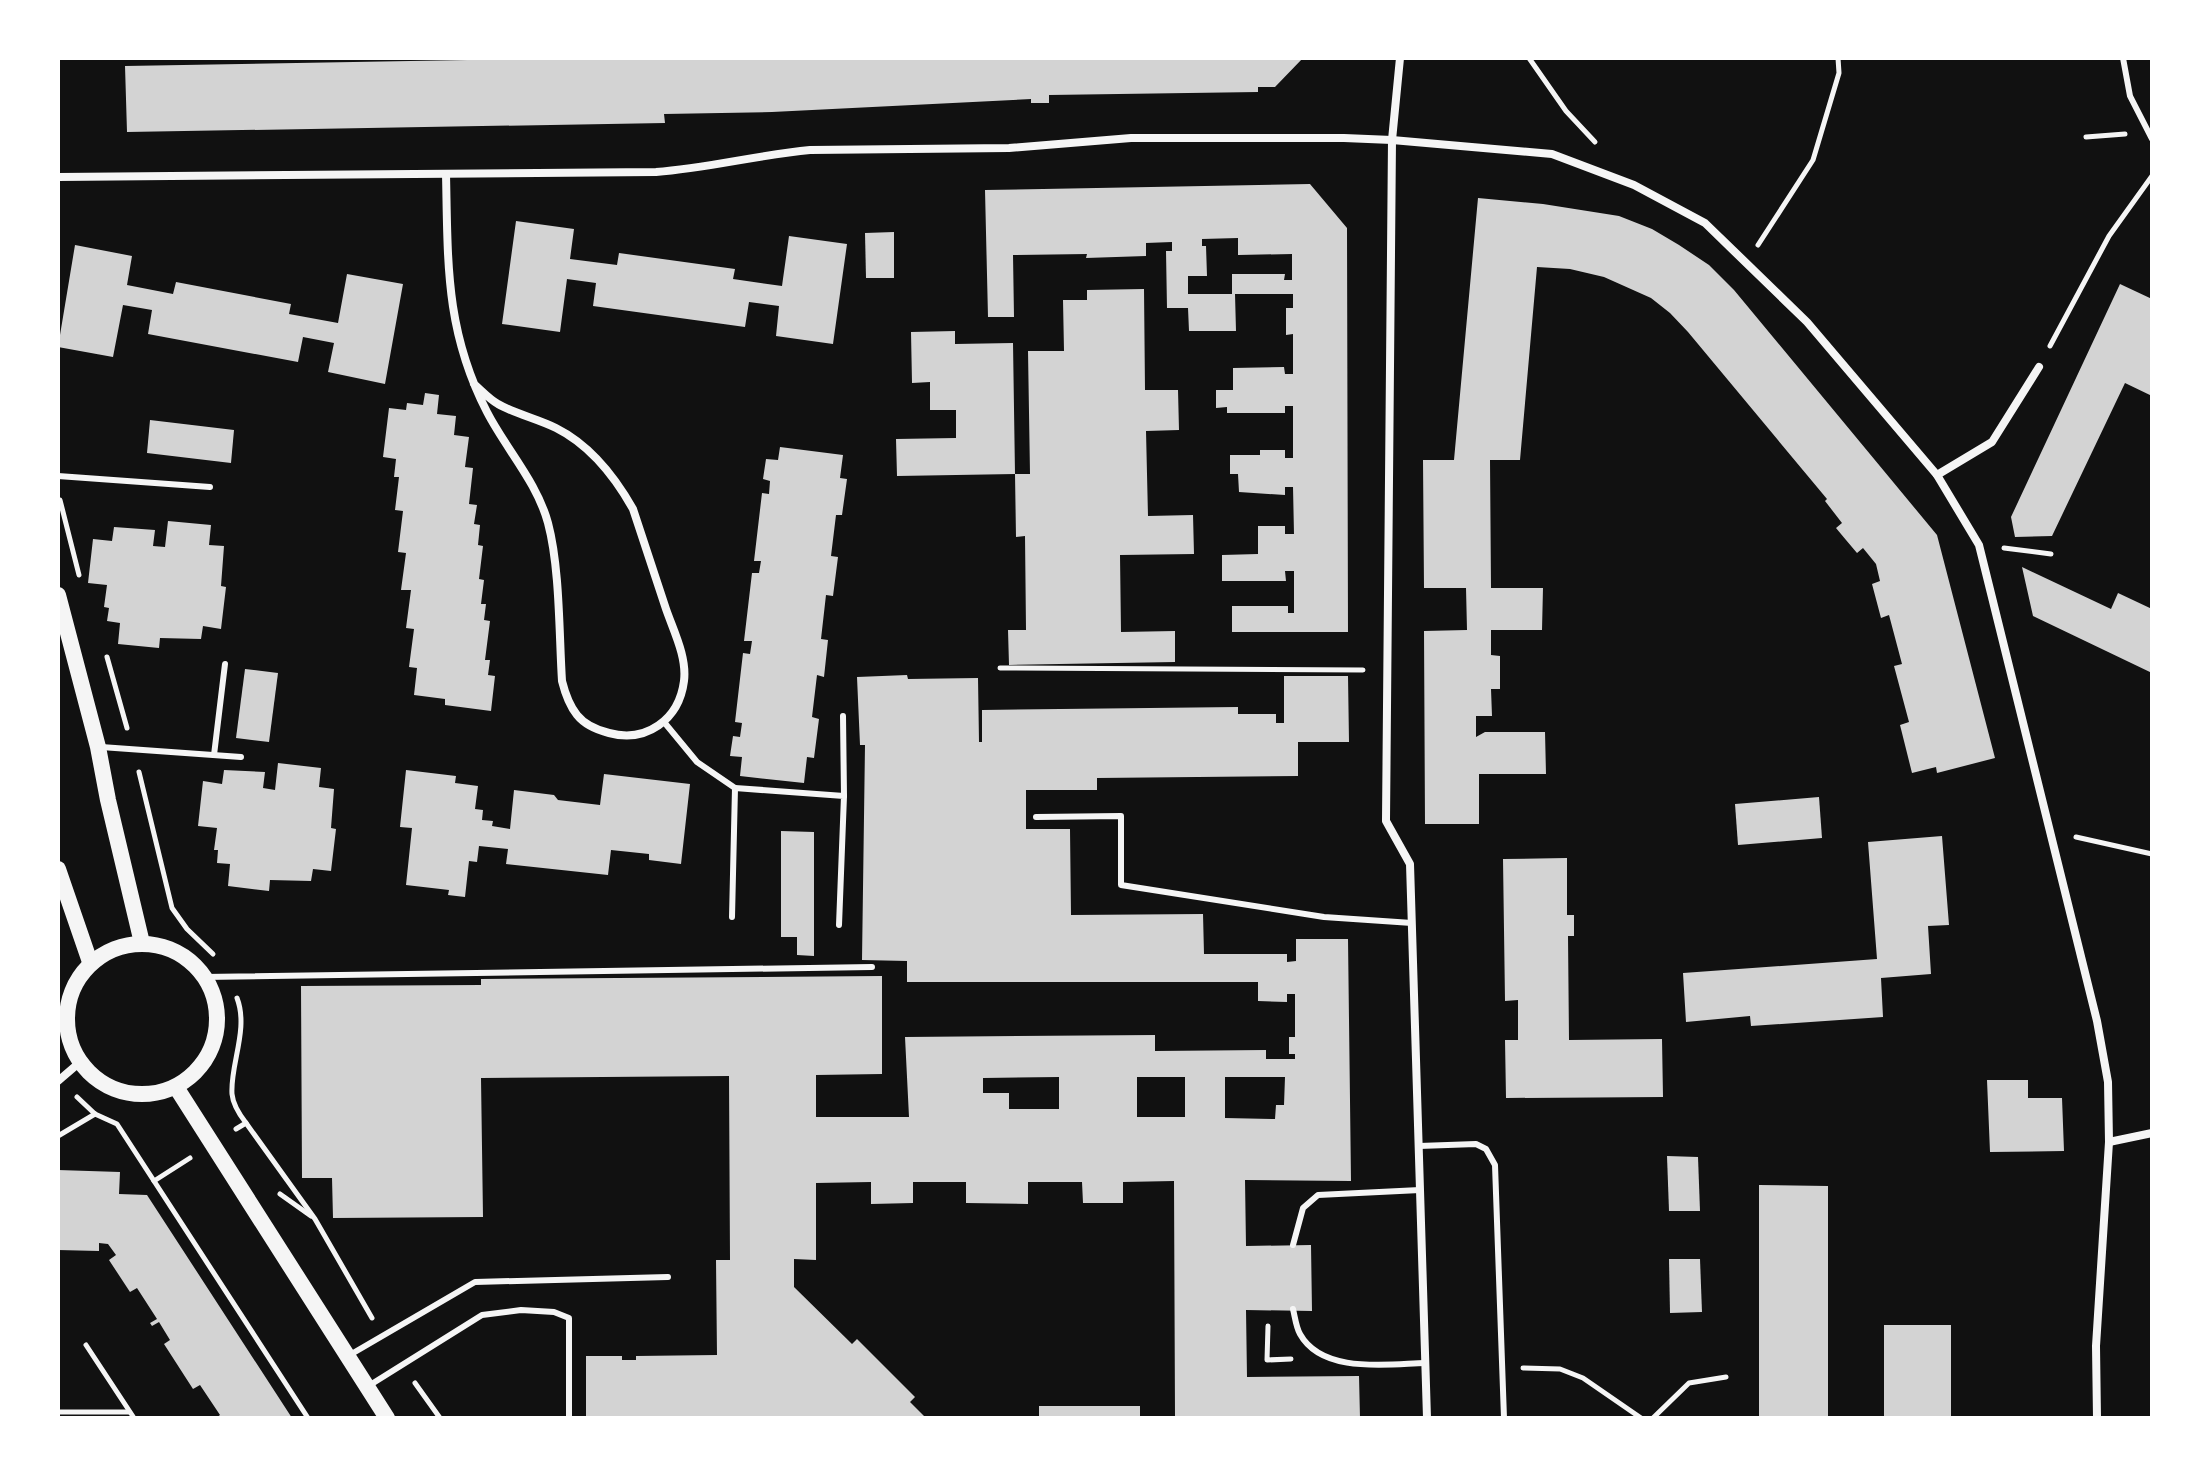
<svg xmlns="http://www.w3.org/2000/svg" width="2210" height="1476" font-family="Raleway,sans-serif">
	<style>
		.building { fill: #d3d3d3; fill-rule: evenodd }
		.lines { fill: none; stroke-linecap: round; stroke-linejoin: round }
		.path { stroke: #f5f5f5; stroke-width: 5 }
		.service { stroke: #f5f5f5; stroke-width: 6 }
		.minor { stroke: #f5f5f5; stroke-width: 8 }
		.secondary { stroke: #f5f5f5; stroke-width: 16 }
	</style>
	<rect width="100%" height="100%" fill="#111"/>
	<g class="building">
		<path d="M576,58H1303L1275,87H1258V92L1049,95V103H1031V99L772,112L664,114L665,123L127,132L125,66Z"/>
		<path d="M1310,184L1347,228L1348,632H1232V606H1288V613H1294V571H1285L1286,581H1222V555L1258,554V526H1285V534H1294L1293,487H1285V495L1239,492L1238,474H1230V455H1260V450H1285V458H1293V406H1285V413H1227V407L1216,408V390H1233V368L1284,367L1285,374H1293V334L1286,335V308H1293V294H1235L1236,331H1189L1188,308H1167L1166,251H1172V242L1146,243V256L1086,258L1087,254L1013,255L1014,317H988L985,190ZM1238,238V255L1292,254V280H1284L1285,274H1232V294H1188V276H1207L1206,246H1202V239Z"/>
		<path d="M1478,198L1543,204L1619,216L1652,229L1679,245L1709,265L1734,290L1937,535L1995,758L1937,773L1936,767L1912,773L1900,725L1909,722L1894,666L1902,664L1889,615L1881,618L1872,584L1880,581L1876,564L1863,548L1857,553L1846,540L1836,528L1842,523L1825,501L1827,499L1688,332L1670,313L1651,298L1604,277L1570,269L1537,267L1520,460H1490L1491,588H1543L1542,630H1491V655L1500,656V689H1491L1492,716H1476V737L1485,732H1545L1546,774H1479V824H1425L1424,631L1467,630L1466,588H1424L1423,460H1454Z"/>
		<path d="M516,221L574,229L570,259L617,265L619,253L735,269L733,279L782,286L789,236L847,244L833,344L776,336L779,306L749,302L745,327L593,306L596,283L567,279L560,332L502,324Z"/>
		<path d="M894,232V278H866L865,233Z"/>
		<path d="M75,245L132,256L127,285L173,294L176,282L291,304L289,314L338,323L347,274L403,284L385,384L328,372L334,343L303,337L298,362L148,334L152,310L123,305L113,357L58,347Z"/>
		<path d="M2120,284L2152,299V396L2125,383L2052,536L2015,537L2011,517Z"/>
		<path d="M1144,289L1145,390H1178L1179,430L1146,431L1148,516L1193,515L1194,554L1120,555L1121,632L1175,631V662L1009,665L1008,630H1026L1025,536L1016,537L1015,474L897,476L896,439L956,438V410H930V382L912,383L911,332L955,331V344L1013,343L1015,474H1030L1028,351H1064L1063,300H1087V290Z"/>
		<path d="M425,393L439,395L437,414L456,416L454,435L469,437L465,467L473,468L469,504L477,505L474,524L480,525L478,545L483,546L479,579L484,580L481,604H486L484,620L490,621L485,660H490L488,675L495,676L491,711L445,705V699L414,695L417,668L409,667L414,629L406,628L411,590H401L406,553L398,552L403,511L395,510L399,477H394L396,459L383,457L389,408L406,410L407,403L423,405Z"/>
		<path d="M150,420L234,430L231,463L147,453Z"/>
		<path d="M780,447L843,455L840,478L847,479L842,515H836L831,556L838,557L833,596L826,595L821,639L828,640L824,677L817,675L812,717L819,719L814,758L807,757L804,783L740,776L742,757L730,756L733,736L740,737L742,723L735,722L743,653L750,654L752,641H744L752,573H759L761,561H754L762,493L769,494L770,481L763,479L766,459L778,460Z"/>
		<path d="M168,521L211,525L209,545L224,546L221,586L226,587L221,629L203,626L201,639L160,638L159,648L118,644L120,623L107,621L109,608L104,607L107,585L88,583L93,539L112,541L114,527L155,530L153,546L165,547Z"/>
		<path d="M2022,567L2111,609L2118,593L2152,609V673L2033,616Z"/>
		<path d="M245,669L278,673L269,742L236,738Z"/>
		<path d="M907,675L908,679L978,678L979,742H982V710L1238,707V714H1276V723H1284V676H1348L1349,742H1298V776L1097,778V790H1026V829H1070L1071,915L1203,914L1204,954H1287V962L1296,961V939H1348L1351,1181L1245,1180L1246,1246L1311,1245L1312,1311L1246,1310L1247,1377L1359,1376L1360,1418H1175L1174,1181L1123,1182V1203H1083L1082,1182H1028V1204L966,1203V1182H913V1203L871,1204V1182L816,1183V1260L794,1259V1287L852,1344L857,1339L915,1397L910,1402L926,1418H586V1356H622V1360H636V1356L717,1355L716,1260H730L729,1076L481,1078L483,1217L333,1218L332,1178H302L301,986L481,985V979L882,976V1074L816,1075V1117H909L905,1037L1155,1035V1051L1266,1050V1059H1295V1054H1289V1037H1295V994H1287V1002L1258,1001V982H907V961L862,960L865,745H860L857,677ZM1059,1077V1109H1009V1093H983V1078ZM1137,1077H1185V1117H1137ZM1225,1077H1285L1284,1105H1276L1275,1119L1225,1118Z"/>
		<path d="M278,763L321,768L319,787L334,789L331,828L336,829L331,871L313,869L311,881L270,880L269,891L228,886L230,864L217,863L218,850H214L217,828L198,826L203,781L222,784L224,770L265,772L263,788L275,790Z"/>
		<path d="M406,770L456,776L455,783L478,786L475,809L483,810L482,820L493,821L492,826L510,829L514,790L554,795L558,800L600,805L604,774L690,784L681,864L649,860V854L611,850L608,875L506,864L508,849L479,846L477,862L469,861L465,897L448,895L449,890L406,885L412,828L400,827Z"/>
		<path d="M1819,797L1822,838L1738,845L1735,804Z"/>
		<path d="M781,831L814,832V956L797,955V937H781Z"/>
		<path d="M1942,836L1949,925L1928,926L1931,974L1881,978L1883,1017L1751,1026L1750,1016L1686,1022L1683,973L1877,959L1868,842Z"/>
		<path d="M1567,858V915H1574V936H1568L1569,1040L1662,1039L1663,1097L1506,1098L1505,1040H1518V1000L1505,1001L1503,859Z"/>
		<path d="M1987,1080H2028V1098H2062L2064,1151L1990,1152Z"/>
		<path d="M1667,1156L1698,1157L1700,1211H1669Z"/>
		<path d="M58,1170L120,1172L119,1194L147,1195L292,1418H216L220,1415L200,1385L193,1389L164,1344L170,1340L159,1322L152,1326L150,1323L157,1319L137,1288L130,1292L109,1260L116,1255L108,1244L99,1243V1251L58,1250Z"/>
		<path d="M1759,1185L1828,1186V1416H1759Z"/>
		<path d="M1669,1259H1700L1702,1312L1670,1313Z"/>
		<rect x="1884" y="1325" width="67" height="93"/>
		<rect x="1039" y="1406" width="101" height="12"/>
	</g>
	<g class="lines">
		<g class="path">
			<path d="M1529,58L1566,111L1595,142"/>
			<path d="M2086,137L2125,134"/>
			<path d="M1758,245L1813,160L1839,73L1838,58"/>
			<path d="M2050,346L2109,236L2152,176"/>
			<path d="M60,500L79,575"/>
			<path d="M2004,548L2051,554"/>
			<path d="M107,657L127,728"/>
			<path d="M1000,668L1363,670"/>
			<path d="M139,772L172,908L187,929L213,954"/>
			<path d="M2076,837L2152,854"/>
			<path d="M77,1097L95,1114L117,1124L308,1418"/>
			<path d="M246,1123L315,1219L372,1318"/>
			<path d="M236,1129L246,1123C239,1114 233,1105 232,1094C230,1065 249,1029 237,998"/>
			<path d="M58,1136L95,1114"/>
			<path d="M154,1181L190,1158"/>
			<path d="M280,1194L311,1216"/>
			<path d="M1268,1326L1267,1360L1291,1359"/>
			<path d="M86,1345L134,1418"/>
			<path d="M1523,1368L1560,1369L1583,1378L1641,1418"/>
			<path d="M415,1383L440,1418"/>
			<path d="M58,1412H129"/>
			<path d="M1653,1418L1689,1383L1726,1377"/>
		</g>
		<g class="service">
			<path d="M2123,58L2130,96L2152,139"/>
			<path d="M58,476L210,487"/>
			<path d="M843,716L844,796"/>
			<path d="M664,722L697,762L735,788L732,917"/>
			<path d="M101,747L241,757"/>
			<path d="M214,755L225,664"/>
			<path d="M735,788L844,796L839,925"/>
			<path d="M1036,817L1121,816V885L1324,917L1412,923"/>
			<path d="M204,977L872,967"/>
			<path d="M1419,1146L1476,1144L1486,1149L1495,1165L1504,1418"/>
			<path d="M1293,1245L1303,1208L1318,1195L1420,1190"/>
			<path d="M1293,1309C1295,1317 1296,1327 1300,1334C1322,1374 1387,1364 1425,1363"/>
			<path d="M348,1356L475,1282L668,1277"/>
			<path d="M370,1385L482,1315L521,1310L554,1312L569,1318V1418"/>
		</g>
		<g class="minor">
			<path d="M1400,58L1392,140L1386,821L1410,864L1427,1418"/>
			<path d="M446,174C448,263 445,330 487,412C506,449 537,482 548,523C560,568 559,634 562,681C565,693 569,705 577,715C585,725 597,730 609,733C646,743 679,720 684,681C687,657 674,632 666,609C655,576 644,543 633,509C615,477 590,445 556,428C538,419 513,413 498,404C489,399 481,390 474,384"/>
			<path d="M58,177L656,172C708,168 758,155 810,150L1009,148L1131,138H1344L1392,140L1552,154L1634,185L1705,223L1807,322L1937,475L1979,545L2097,1021L2108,1082L2109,1142L2096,1346L2097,1418"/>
			<path d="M1937,475L1992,442L2039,367"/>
			<path d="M58,1081L79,1063"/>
			<path d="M2109,1142L2152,1133"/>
		</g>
		<g class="secondary">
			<path d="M58,595L98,747L108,800L142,943"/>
			<path d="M58,869L90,962"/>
			<circle cx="142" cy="1019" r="75"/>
			<path d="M176,1087L387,1418"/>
		</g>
	</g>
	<rect width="2210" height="1476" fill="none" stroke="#ffffff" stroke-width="120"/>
</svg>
